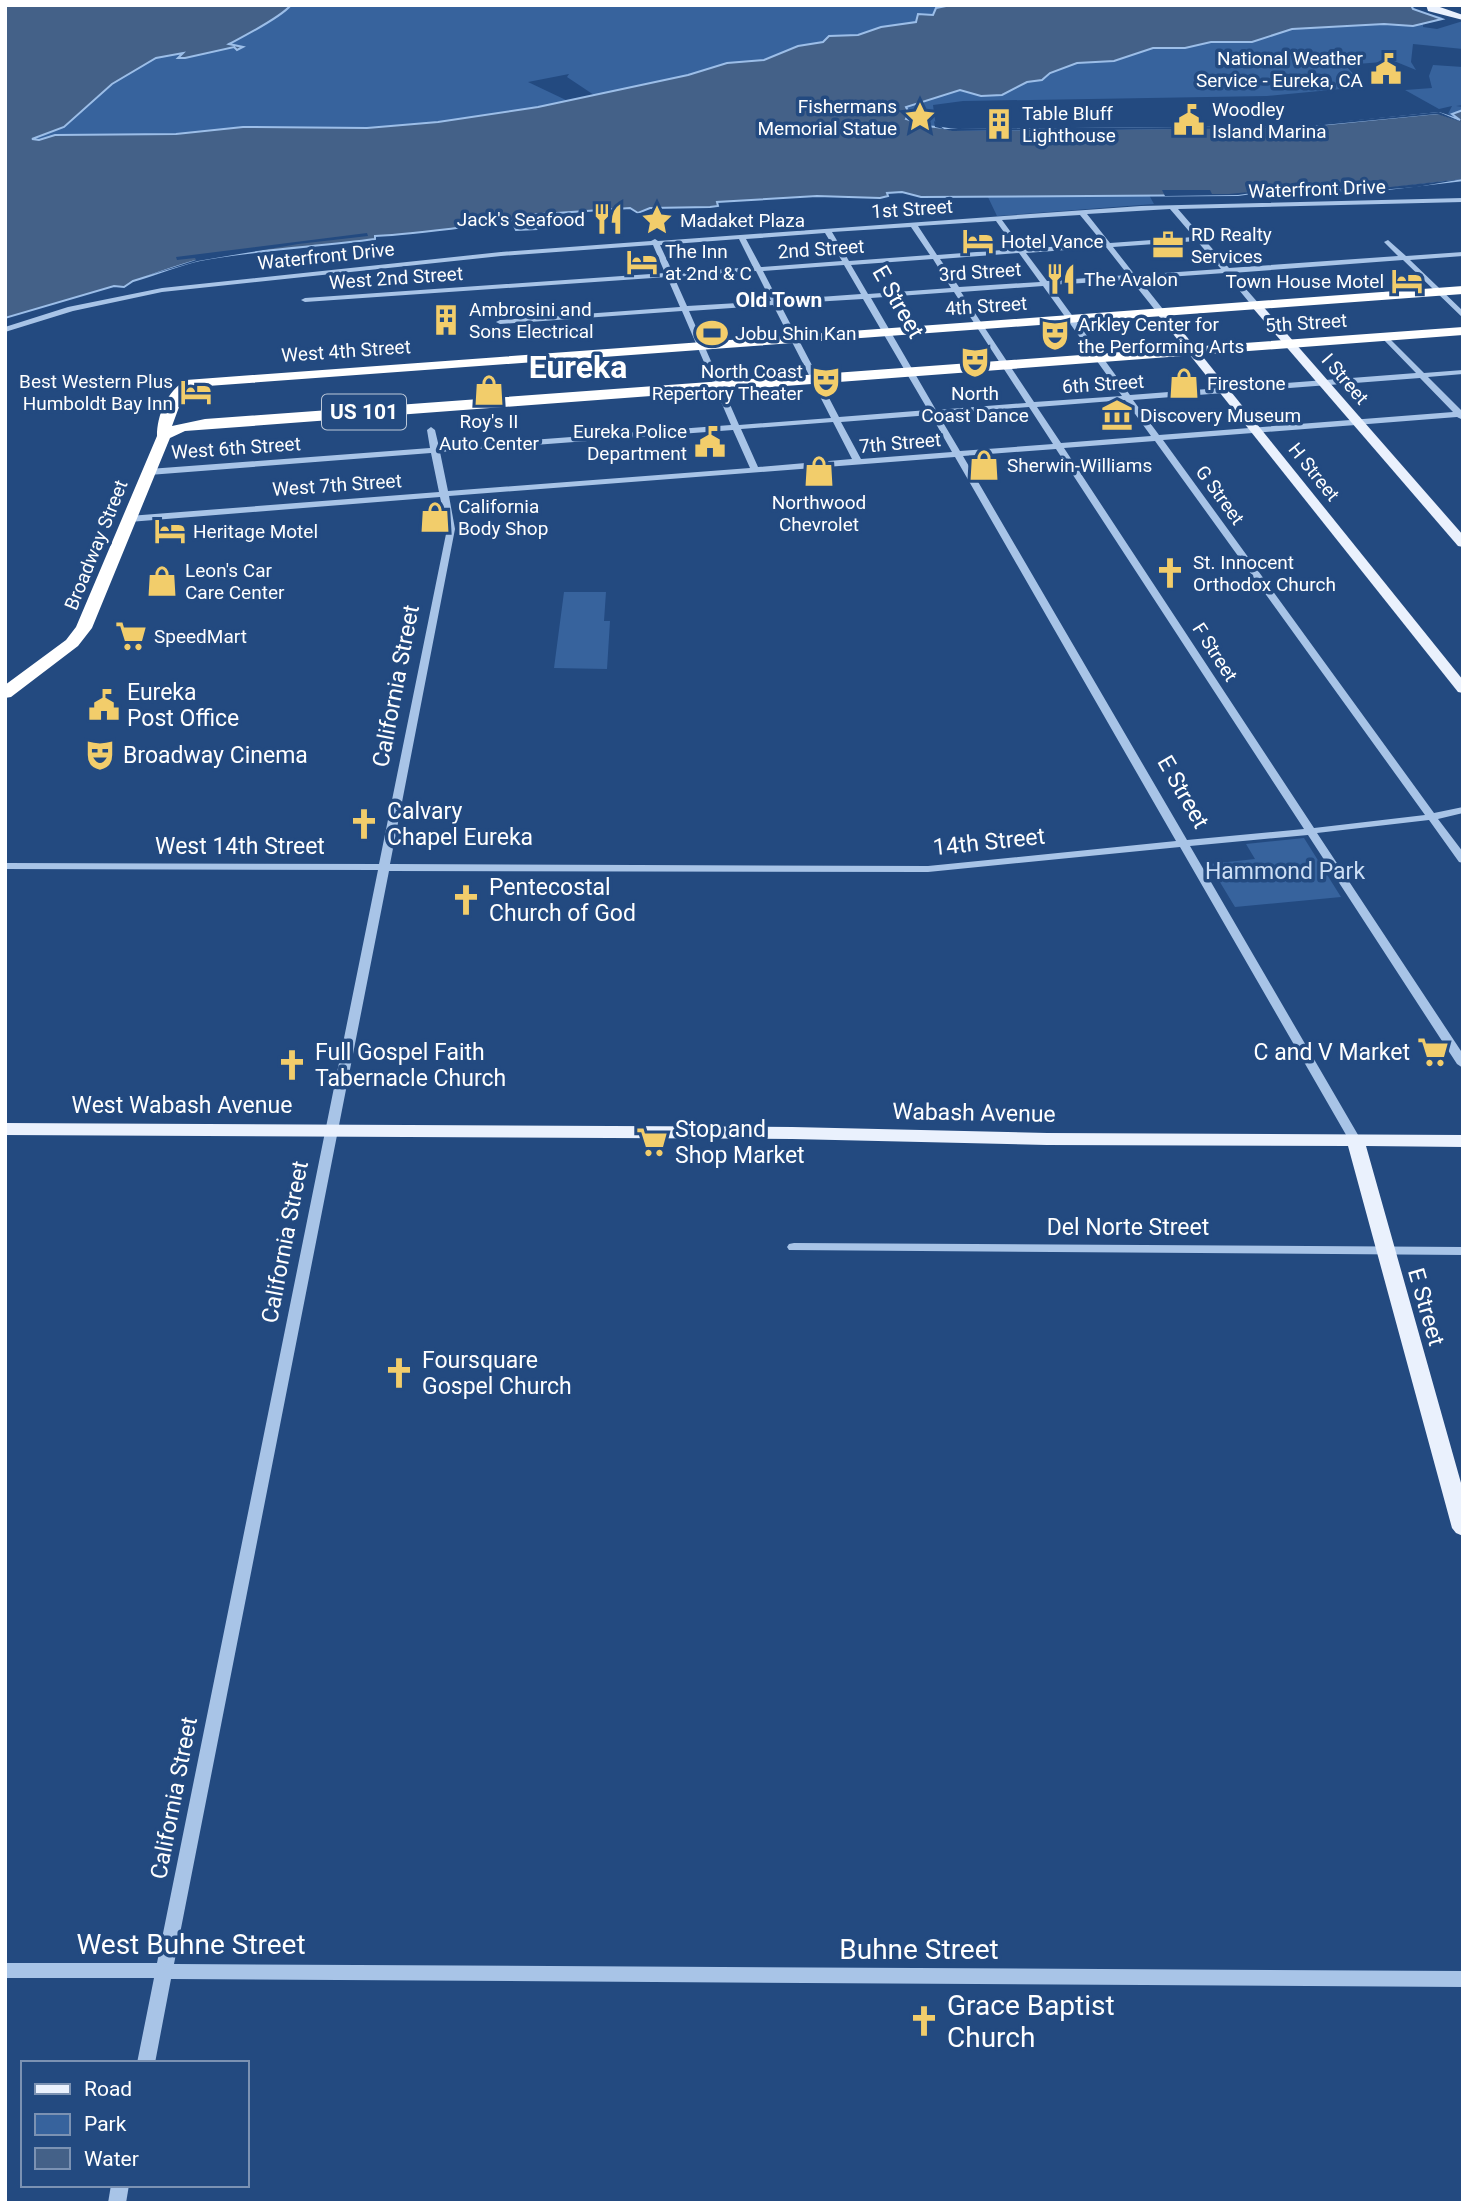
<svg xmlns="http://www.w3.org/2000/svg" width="1468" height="2208" font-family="Roboto,sans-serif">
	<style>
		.green { fill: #37639d; fill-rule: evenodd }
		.water { fill: #446188; stroke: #9cbee8; stroke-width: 2 }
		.pier { fill: #234a80 }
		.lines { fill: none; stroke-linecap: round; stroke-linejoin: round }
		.stream { stroke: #9cbee8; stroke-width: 2 }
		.minor { fill: #a8c4e7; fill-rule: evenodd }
		.major { fill: #eaf1fd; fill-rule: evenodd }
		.highway { fill: #fff; fill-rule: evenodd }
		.labels { text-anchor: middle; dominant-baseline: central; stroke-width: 7; stroke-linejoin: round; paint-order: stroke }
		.far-poi-label { font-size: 19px; fill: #fff; stroke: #234a80; text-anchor: start }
		.far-street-label { font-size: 19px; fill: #fff; stroke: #234a80 }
		.far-neighbourhood-label { font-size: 21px; font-weight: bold; fill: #fff; stroke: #234a80 }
		.shield { fill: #234a80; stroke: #bdc9d9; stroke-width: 2 }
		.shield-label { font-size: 21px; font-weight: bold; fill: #fff }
		.street-label { font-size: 23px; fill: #fff; stroke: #234a80 }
		.poi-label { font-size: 23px; fill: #fff; stroke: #234a80; text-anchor: start }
		.park-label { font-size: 23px; fill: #ccdef5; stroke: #234a80 }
		.near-street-label { font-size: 28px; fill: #fff; stroke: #234a80 }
		.near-poi-label { font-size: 28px; fill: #fff; stroke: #234a80; text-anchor: start }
		.far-town-label { font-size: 32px; font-weight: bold; fill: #fff; stroke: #234a80 }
	</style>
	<rect width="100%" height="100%" fill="#234a80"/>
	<g class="green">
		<path d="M195,5H967L930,23L601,100L5,184V115ZM569,74L567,77L594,95L568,101L528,82Z"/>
		<path d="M1411,5L1418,11L1442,17L1440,20L1423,24V27L1437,29L1463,21V49L1413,44L1411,62L1416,70L1394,61L1345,65L1364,85L1351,88L1267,96L963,101L933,105L936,127L825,128L1013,66Z"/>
		<path d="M1433,65L1463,67V105L1456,106L1463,107V122L1448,114L1452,106L1439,109L1405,90L1432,88L1429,76Z"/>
		<path d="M1042,188L1164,195H1149L1154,204L997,216L987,195L921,197L905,193Z"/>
		<path d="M564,592H606L604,621H610L607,669L554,668Z"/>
		<path d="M1304,838L1341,897L1235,907L1209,864L1255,859L1246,844Z"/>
	</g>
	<path class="water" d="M5,5H291C280,18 246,35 229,44L243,47L237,50L234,47L185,58H178L183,53L156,58L112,84L64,127L32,139L39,140L55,135L176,134L243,127L367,128L438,122L538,107L688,75L727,63L764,60L798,46L823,42L829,36L858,35L881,27L916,22L918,14L933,15L936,8L951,5H1411L1413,9L1442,19L1413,26L1384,24L1292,29L1252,42H1211L1185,48H1153L1114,61L1077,63L1050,73L1042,80L1027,82L1002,95L981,96L960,90L906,107L909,113L906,119L922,124L916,127C933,124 941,129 958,130L1298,127L1439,113L1460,120L1452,114L1463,110V180L1379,190L1259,192L1238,195L921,197L902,192L887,193L888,196L880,198L817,196L717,202L718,206L710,207L650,208L638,213L630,208L528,215L536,229L516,230L512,221C466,226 421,234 375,236V239C316,247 259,249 200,260C177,265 155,275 133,281L124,287L114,286L5,318Z"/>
	<g class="pier">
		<path d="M1439,112L1462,122L1437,114L1293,128L1105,130V132H1088L1087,130L952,131L935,127L934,121L944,129H957L1290,126Z"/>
		<path d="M1463,179L1417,187L1379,190L1259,192L1238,195L1165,196L1162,190H1210L1212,194H1229L1260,191L1328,190V187L1335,190L1372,189Z"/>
		<path d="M367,233L368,236L298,244L198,261L146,276L196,260L195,258L177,260L176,257Z"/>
	</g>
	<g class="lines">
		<path class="stream" d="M917,123L921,121"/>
		<g class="minor">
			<path d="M1463,198V202L1178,209L1229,268L1398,256L1384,242L1388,240L1406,256L1463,252V256L1410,260L1463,311V318L1403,260L1232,273L1260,305L1256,307H1253L1225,273L1139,279L1166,313L1162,315H1159L1131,280L1050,285L1130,395L1416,373L1382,338L1381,336L1385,334L1424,373L1463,370V374L1428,377L1463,412V420L1457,417L1163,440L1434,813L1463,807V813L1438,819L1463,852V863L1459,862L1429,820L1317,833L1463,1054V1068L1457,1064L1308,835L1190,846L1361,1140L1355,1144L1349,1140L1180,847L928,872L389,871L174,1964L1463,1971V1987L171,1979L155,2063H137L154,1978H5V1963H157L378,870L5,869V863L379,864L447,529L440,497L129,522L125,519L129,516L439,492L431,453L149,475L145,472L149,469L430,448L427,430L431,427L435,430L439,447L731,425L682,311L500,324L496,322L500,320L680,307L667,277L305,302L301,300L305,298L665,273L653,245L501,256L162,292L73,311L5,332V327L68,307L162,288L501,252L651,241L655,239L658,241L1141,206ZM1170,209L1194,237L1110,243L1087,214ZM1080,215L1103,243L1023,249L1002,220ZM996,221L1016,249L937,255L918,226ZM911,227L930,255L849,261L832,232ZM825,233L842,261L761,267L746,239ZM739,239L753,267L673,273L660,245ZM1197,241L1221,269L1135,275L1113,247ZM1106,247L1128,275L1047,281L1026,253ZM1019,253L1040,282L959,287L940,259ZM933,259L951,288L868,294L851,265ZM844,265L861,294L778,300L763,271ZM756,271L771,301L687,306L674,277ZM1043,286L1122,396L1034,402L961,292ZM954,292L1026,403L936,410L871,298ZM863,299L928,410L839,417L780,304ZM773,305L831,418L739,425L689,311ZM1420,378L1453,412L1159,435L1133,400ZM1125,400L1151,436L1061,443L1037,407ZM1029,407L1053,444L960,451L938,414ZM931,415L952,452L861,459L841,422ZM833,422L852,459L758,467L741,429ZM733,430L750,468L448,491L440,452ZM1155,441L1425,815L1314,828L1064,448ZM1056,449L1304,829L1187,840L963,456ZM955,457L1176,841L928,866L390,864L455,529L449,496Z"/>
			<path d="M794,1243L1463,1247V1255L789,1250L787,1247L789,1244Z"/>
			<path d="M111,2185H129L126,2203H108Z"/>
		</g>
		<g class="major">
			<path d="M1426,5H1434L1463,15V20L1428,11Z"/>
			<path d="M1252,303H1260L1463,535V547L1458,546L1252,307Z"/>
			<path d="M1158,311H1166L1463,680V693L1458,692L1158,315Z"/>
			<path d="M5,1123L792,1127L1047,1133L1463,1135V1147L1366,1146L1463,1490V1536L1456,1533L1452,1528L1348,1146L1047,1145L792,1139L5,1135Z"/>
		</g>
		<path class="highway" d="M1463,286V294L194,387L182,399L172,426L205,419L1463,327V335L185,431L170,438L92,628L78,646L11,697L5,698V685L66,640L76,627L157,436C157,415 167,391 186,380Z"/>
	</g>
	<defs>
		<symbol id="civic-bare" viewBox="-9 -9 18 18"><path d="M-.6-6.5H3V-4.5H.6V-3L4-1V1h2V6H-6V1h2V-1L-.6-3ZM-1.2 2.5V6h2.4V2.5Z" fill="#f2cd6b" stroke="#234a80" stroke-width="2.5" paint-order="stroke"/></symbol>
		<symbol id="sight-bare" viewBox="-9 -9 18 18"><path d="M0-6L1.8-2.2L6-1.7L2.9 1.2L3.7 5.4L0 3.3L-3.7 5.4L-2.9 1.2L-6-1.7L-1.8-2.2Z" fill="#f2cd6b" stroke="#234a80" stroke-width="2.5" paint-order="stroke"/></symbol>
		<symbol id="building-bare" viewBox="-9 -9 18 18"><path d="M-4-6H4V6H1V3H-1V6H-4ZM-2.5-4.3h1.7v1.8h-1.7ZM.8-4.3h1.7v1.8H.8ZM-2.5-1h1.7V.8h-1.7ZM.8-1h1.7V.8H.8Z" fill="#f2cd6b" stroke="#234a80" stroke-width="2.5" paint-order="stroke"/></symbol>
		<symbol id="restaurant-bare" viewBox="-9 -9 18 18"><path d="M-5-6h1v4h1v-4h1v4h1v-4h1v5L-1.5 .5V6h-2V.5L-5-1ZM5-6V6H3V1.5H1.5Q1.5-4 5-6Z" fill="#f2cd6b" stroke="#234a80" stroke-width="2.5" paint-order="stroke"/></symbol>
		<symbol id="hotel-bare" viewBox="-9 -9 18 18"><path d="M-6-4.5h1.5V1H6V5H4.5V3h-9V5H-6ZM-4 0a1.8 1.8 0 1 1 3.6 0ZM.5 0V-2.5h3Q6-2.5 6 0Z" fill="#f2cd6b" stroke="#234a80" stroke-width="2.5" paint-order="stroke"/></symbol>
		<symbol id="office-bare" viewBox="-9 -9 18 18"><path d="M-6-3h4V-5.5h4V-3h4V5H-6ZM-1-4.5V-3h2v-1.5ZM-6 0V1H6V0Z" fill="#f2cd6b" stroke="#234a80" stroke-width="2.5" paint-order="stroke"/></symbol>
		<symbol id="stadium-bare" viewBox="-9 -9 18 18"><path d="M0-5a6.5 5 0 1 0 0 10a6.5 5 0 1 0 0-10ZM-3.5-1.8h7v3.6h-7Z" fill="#f2cd6b" stroke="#234a80" stroke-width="2.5" paint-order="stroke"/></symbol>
		<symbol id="theatre-bare" viewBox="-9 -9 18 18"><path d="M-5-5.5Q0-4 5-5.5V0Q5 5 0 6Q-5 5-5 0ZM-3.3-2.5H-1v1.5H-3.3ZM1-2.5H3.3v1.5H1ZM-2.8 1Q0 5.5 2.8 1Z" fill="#f2cd6b" stroke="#234a80" stroke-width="2.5" paint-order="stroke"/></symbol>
		<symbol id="shop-bare" viewBox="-9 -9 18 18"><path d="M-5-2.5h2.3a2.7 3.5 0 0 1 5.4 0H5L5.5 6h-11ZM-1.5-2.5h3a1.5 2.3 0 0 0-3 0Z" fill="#f2cd6b" stroke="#234a80" stroke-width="2.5" paint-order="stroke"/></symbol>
		<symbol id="museum-bare" viewBox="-9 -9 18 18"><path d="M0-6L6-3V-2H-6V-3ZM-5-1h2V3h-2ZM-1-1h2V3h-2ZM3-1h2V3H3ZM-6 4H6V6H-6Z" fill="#f2cd6b" stroke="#234a80" stroke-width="2.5" paint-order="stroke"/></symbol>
		<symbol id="church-bare" viewBox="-9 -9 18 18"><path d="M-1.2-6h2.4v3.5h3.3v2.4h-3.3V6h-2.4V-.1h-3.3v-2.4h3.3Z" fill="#f2cd6b" stroke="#234a80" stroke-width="2.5" paint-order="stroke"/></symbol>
		<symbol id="supermarket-bare" viewBox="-9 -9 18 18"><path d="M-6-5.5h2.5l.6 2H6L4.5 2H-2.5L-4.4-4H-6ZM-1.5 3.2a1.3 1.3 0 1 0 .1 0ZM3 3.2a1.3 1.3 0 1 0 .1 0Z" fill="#f2cd6b" stroke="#234a80" stroke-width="2.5" paint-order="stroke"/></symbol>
	</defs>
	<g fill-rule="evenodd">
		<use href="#civic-bare" x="1364" y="47" width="44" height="44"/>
		<use href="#sight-bare" x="898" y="95" width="44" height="44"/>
		<use href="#civic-bare" x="1167" y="98" width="44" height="44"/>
		<use href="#building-bare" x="977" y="102" width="44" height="44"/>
		<use href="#restaurant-bare" x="586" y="197" width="44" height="44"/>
		<use href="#sight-bare" x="635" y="198" width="44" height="44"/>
		<use href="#hotel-bare" x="956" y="219" width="44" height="44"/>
		<use href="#office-bare" x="1146" y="223" width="44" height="44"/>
		<use href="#hotel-bare" x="620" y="240" width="44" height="44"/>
		<use href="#restaurant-bare" x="1039" y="257" width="44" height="44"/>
		<use href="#hotel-bare" x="1385" y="259" width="44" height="44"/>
		<use href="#building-bare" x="424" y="298" width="44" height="44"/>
		<use href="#stadium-bare" x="690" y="311" width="44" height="44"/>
		<use href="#theatre-bare" x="1033" y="313" width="44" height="44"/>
		<use href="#theatre-bare" x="953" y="340" width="44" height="44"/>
		<use href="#theatre-bare" x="804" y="360" width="44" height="44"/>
		<use href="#shop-bare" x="1162" y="361" width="44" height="44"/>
		<use href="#shop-bare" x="467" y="368" width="44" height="44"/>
		<use href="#hotel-bare" x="174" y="370" width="44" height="44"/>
		<use href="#museum-bare" x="1095" y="393" width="44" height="44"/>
		<use href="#civic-bare" x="688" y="420" width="44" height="44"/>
		<use href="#shop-bare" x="962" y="443" width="44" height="44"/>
		<use href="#shop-bare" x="797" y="449" width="44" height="44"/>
		<use href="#shop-bare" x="413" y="495" width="44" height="44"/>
		<use href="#hotel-bare" x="148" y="509" width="44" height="44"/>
		<use href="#church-bare" x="1148" y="551" width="44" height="44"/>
		<use href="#shop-bare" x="140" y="559" width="44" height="44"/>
		<use href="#supermarket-bare" x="109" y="614" width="44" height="44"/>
		<use href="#civic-bare" x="82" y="683" width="44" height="44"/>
		<use href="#theatre-bare" x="78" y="733" width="44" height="44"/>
		<use href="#church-bare" x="342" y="802" width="44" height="44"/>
		<use href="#church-bare" x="444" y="878" width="44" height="44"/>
		<use href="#supermarket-bare" x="1411" y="1030" width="44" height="44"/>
		<use href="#church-bare" x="270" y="1043" width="44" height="44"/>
		<use href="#supermarket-bare" x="630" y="1120" width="44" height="44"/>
		<use href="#church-bare" x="377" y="1351" width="44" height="44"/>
		<use href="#church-bare" x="902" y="1999" width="44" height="44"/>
	</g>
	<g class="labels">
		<g class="far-poi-label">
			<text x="1363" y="58" text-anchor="end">National Weather<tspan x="1363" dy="22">Service - Eureka, CA</tspan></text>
			<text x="897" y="106" text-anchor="end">Fishermans<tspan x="897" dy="22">Memorial Statue</tspan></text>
			<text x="1212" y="109">Woodley<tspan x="1212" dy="22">Island Marina</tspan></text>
			<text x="1022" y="113">Table Bluff<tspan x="1022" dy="22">Lighthouse</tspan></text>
			<text x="585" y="219" text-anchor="end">Jack's Seafood</text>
			<text x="680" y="220">Madaket Plaza</text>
			<text x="1191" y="234">RD Realty<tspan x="1191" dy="22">Services</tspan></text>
			<text x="1001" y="241">Hotel Vance</text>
			<text x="665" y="251">The Inn<tspan x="665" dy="22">at 2nd &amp; C</tspan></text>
			<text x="1084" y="279">The Avalon</text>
			<text x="1384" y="281" text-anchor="end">Town House Motel</text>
			<text x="469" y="309">Ambrosini and<tspan x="469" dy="22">Sons Electrical</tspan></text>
			<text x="1078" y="324">Arkley Center for<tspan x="1078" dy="22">the Performing Arts</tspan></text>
			<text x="735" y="333">Jobu Shin Kan</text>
			<text x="803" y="371" text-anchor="end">North Coast<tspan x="803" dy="22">Repertory Theater</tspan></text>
			<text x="173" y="381" text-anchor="end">Best Western Plus<tspan x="173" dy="22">Humboldt Bay Inn</tspan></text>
			<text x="1207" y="383">Firestone</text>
			<text x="975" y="393" text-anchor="middle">North<tspan x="975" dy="22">Coast Dance</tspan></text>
			<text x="1140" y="415">Discovery Museum</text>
			<text x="489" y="421" text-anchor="middle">Roy's II<tspan x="489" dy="22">Auto Center</tspan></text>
			<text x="687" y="431" text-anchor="end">Eureka Police<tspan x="687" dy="22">Department</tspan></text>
			<text x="1007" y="465">Sherwin-Williams</text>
			<text x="819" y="502" text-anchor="middle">Northwood<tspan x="819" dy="22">Chevrolet</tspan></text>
			<text x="458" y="506">California<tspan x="458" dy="22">Body Shop</tspan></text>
			<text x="193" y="531">Heritage Motel</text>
			<text x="1193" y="562">St. Innocent<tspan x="1193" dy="22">Orthodox Church</tspan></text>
			<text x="185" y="570">Leon's Car<tspan x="185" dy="22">Care Center</tspan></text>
			<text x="154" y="636">SpeedMart</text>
		</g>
		<g class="far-street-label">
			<text transform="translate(1317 189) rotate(-2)">Waterfront Drive</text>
			<text transform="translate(912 209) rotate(-4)">1st Street</text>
			<text transform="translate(821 249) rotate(-4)">2nd Street</text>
			<text transform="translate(326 256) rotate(-6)">Waterfront Drive</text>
			<text transform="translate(980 272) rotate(-4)">3rd Street</text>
			<text transform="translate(396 278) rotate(-4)">West 2nd Street</text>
			<text transform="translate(986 306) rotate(-4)">4th Street</text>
			<text transform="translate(1306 323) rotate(-4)">5th Street</text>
			<text transform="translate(346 351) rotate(-4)">West 4th Street</text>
			<text transform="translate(1345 379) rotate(49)">I Street</text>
			<text transform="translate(1103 384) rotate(-4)">6th Street</text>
			<text transform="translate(900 443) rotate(-5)">7th Street</text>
			<text transform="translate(236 448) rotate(-4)">West 6th Street</text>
			<text transform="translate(1314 472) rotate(51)">H Street</text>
			<text transform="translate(337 485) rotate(-4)">West 7th Street</text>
			<text transform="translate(1220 495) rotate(54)">G Street</text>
			<text transform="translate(96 545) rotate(-68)">Broadway Street</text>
			<text transform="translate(1215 652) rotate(57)">F Street</text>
		</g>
		<g class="far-neighbourhood-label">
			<text x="779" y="300">Old Town</text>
		</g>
		<rect class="shield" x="322" y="394.5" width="84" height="35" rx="5"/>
		<g class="shield-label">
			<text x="364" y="412">US 101</text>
		</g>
		<g class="street-label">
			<text transform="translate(898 302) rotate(60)">E Street</text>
			<text transform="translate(396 686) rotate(-79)">California Street</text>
			<text transform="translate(1183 792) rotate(60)">E Street</text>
			<text transform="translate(989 842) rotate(-6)">14th Street</text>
			<text x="240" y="846">West 14th Street</text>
			<text x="182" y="1105">West Wabash Avenue</text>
			<text transform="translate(974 1113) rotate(1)">Wabash Avenue</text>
			<text x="1128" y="1227">Del Norte Street</text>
			<text transform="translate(285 1242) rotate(-79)">California Street</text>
			<text transform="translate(1426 1307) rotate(74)">E Street</text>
			<text transform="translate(174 1798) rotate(-79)">California Street</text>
		</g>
		<g class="poi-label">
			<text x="127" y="692">Eureka<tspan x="127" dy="26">Post Office</tspan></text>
			<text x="123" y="755">Broadway Cinema</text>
			<text x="387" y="811">Calvary<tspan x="387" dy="26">Chapel Eureka</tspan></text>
			<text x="489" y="887">Pentecostal<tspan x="489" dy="26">Church of God</tspan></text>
			<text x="315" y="1052">Full Gospel Faith<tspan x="315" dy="26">Tabernacle Church</tspan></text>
			<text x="1410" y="1052" text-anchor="end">C and V Market</text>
			<text x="675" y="1129">Stop and<tspan x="675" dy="26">Shop Market</tspan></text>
			<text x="422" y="1360">Foursquare<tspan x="422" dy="26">Gospel Church</tspan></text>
		</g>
		<g class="park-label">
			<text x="1285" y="871">Hammond Park</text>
		</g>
		<g class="near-street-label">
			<text x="191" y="1944">West Buhne Street</text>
			<text x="919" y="1949">Buhne Street</text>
		</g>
		<g class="near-poi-label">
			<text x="947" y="2005">Grace Baptist<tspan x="947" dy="32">Church</tspan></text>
		</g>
		<g class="far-town-label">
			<text x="578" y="367">Eureka</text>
		</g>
	</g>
	<rect width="1468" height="2208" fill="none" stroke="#ffffff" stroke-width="14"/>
	<rect x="21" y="2061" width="228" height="126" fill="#234a80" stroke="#7b92b3" stroke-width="2"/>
	<rect x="35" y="2084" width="35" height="10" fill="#eaf1fd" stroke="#7b92b3" stroke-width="2"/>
	<text x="84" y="2096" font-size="21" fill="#ffffff">Road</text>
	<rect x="35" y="2114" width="35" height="21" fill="#37639d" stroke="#7b92b3" stroke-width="2"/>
	<text x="84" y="2131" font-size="21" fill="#ffffff">Park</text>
	<rect x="35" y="2148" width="35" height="21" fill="#446188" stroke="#7b92b3" stroke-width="2"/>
	<text x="84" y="2166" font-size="21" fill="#ffffff">Water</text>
</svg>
